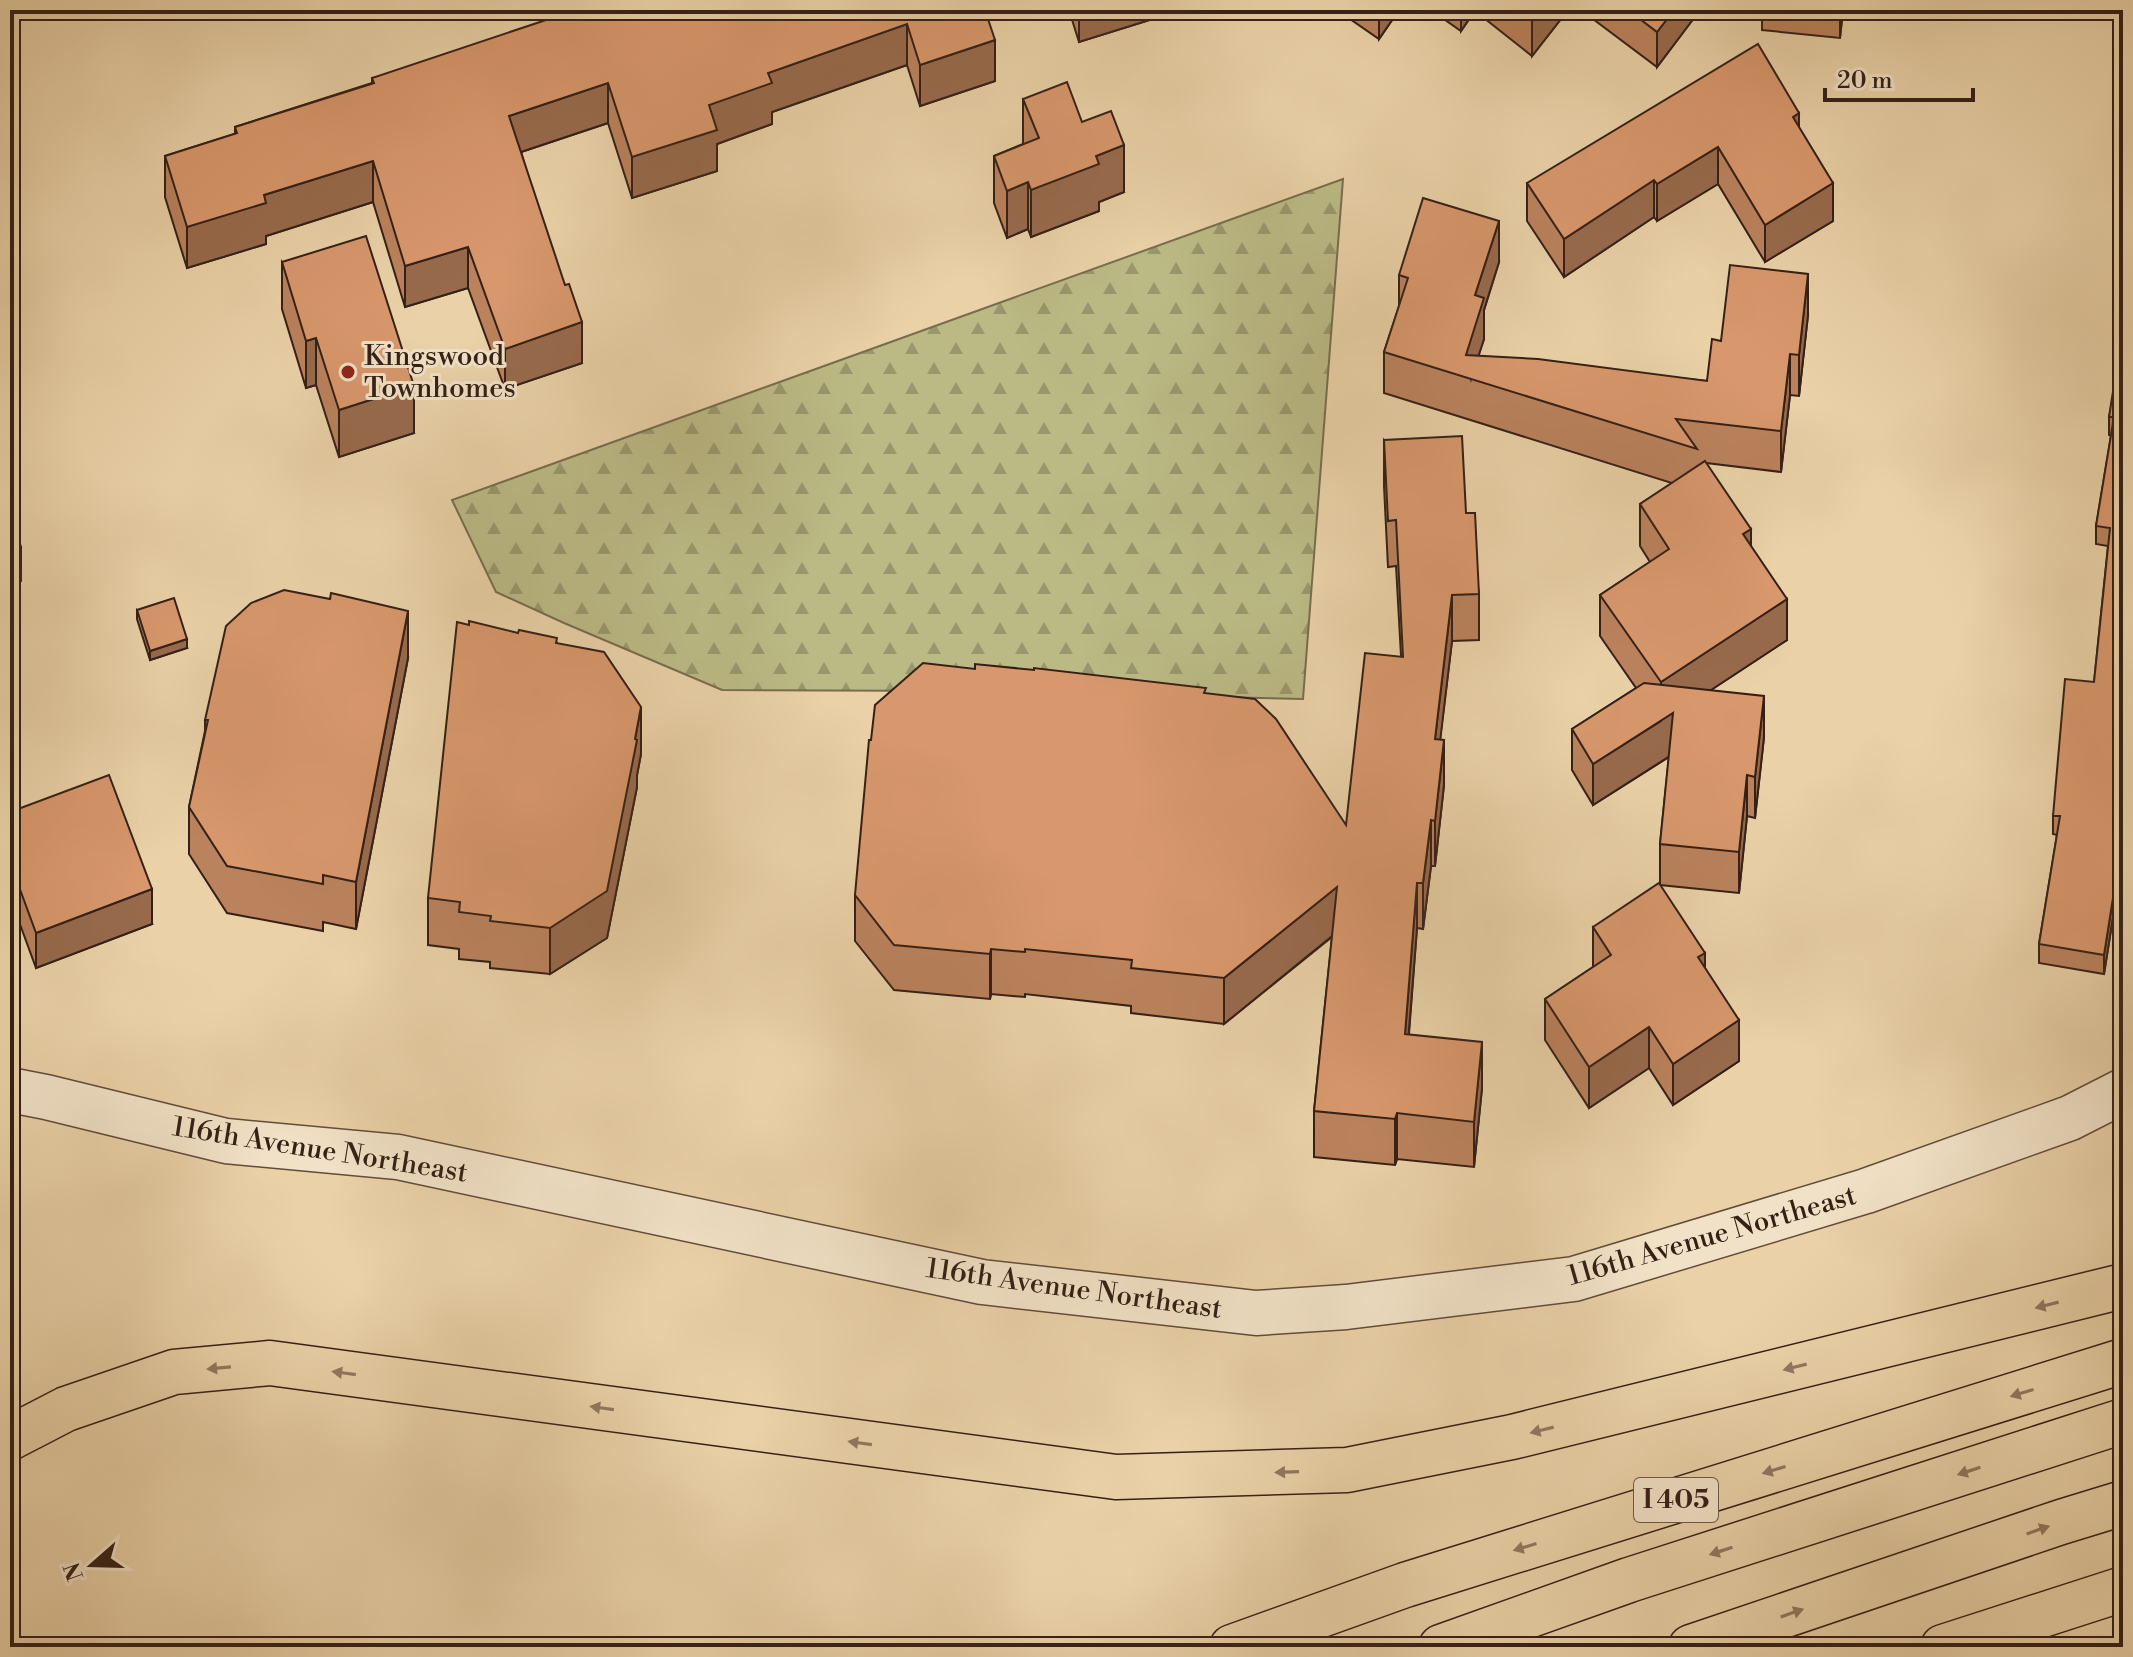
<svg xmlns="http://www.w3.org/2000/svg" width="2133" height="1657" font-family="'Libre Bodoni',serif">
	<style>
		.forest { fill: url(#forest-firs); stroke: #786d4e; stroke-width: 2 }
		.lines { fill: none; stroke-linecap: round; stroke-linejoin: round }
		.tertiary-casing { stroke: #624c3a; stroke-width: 47 }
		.motorway-casing { stroke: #352016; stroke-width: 47 }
		.tertiary { stroke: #f1e1c6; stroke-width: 44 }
		.motorway { stroke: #ead1a8; stroke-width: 44 }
		.wall { fill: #ba825d; stroke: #352016; stroke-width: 2 }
		.shaded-wall { fill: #976a4c; stroke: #352016; stroke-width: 2 }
		.building { fill: #d8976c; stroke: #352016; stroke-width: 2 }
		.oneway { fill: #90785f }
		.poi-dot { fill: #8f2418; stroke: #f1e1c6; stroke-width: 3 }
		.labels { text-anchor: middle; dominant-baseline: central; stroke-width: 6; stroke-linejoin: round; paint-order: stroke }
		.shield { fill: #f1e1c6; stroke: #6d5a4b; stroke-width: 2 }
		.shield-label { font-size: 26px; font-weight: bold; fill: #352016 }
		.poi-label { font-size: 28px; fill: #352016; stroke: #f1e1c6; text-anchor: start }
		.street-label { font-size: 28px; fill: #352016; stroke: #f1e1c6 }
	</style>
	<defs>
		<pattern id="forest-firs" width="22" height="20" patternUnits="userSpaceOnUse" patternTransform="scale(2)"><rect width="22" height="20" fill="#bbba85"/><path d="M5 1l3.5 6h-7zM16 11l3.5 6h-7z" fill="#99976c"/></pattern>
	</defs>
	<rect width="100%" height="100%" fill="#ead1a8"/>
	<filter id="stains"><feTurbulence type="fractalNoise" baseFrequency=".0025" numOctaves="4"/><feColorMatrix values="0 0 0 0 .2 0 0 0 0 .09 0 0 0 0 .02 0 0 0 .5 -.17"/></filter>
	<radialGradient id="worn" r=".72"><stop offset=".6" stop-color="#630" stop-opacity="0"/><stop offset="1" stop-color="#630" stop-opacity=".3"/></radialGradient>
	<path class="forest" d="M1343,179L1303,699L962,691L722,690L564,623L496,592L452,500Z"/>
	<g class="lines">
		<defs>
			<path id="tertiary" d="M10,1090L46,1097L226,1141L398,1157L982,1282L1256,1313L1346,1307L1574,1279L1866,1191L2070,1118L2123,1091"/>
			<g id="motorway">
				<path d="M10,1438L66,1409L174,1372L270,1363L1116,1477L1347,1470L1512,1437L2123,1286"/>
				<path d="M1232,1647L1405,1585L2123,1361"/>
				<path d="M1441,1647L1629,1580L2123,1421"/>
				<path d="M1691,1647L2061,1522L2123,1503"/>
				<path d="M1943,1647L2123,1589"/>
			</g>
		</defs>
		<use href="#tertiary" class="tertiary-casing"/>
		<use href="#motorway" class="motorway-casing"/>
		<use href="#tertiary" class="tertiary"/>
		<use href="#motorway" class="motorway"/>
	</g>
	<g class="wall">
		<path d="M985,10L995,81L920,106L907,65L772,112V124L717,144V171L632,198L608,123L521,152L582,363L505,389L468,288L405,307L373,202L266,236V244L187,268L165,197V156L235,134V127L372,83V78Z"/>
		<path d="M1069,10H1156V18L1079,42Z"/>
		<path d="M1337,10H1399L1379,39Z"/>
		<path d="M1431,10H1568L1532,56L1475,11L1461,31Z"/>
		<path d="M1581,10H1700L1657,67Z"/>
		<path d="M1762,10H1843L1840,38L1762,30Z"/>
		<path d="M1023,99L1082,122L1124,192L1099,202V211L1031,237L1028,229L1007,238L994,203V156L1023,144Z"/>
		<path d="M1799,128L1833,221L1765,262L1718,184L1657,221L1654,217L1564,277L1527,221V183Z"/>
		<path d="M282,262L414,433L339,457L316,385L306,388L282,309Z"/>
		<path d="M1499,262L1484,310V339L1478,356L1707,381L1721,341L1808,315L1799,396L1790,395L1781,472L1706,463L1751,546L1787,640L1711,690L1764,737L1755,818L1747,816L1739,893L1660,885V844L1669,757L1593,805L1572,770V729L1636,688L1600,636V595L1650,562L1640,546V504L1672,483L1384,393V352L1399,306V275Z"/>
		<path d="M2123,347V918L2113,917L2104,974L2039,963V944L2057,835L2053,834V816L2094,682L2108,546L2096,544V526L2111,436L2109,435V417Z"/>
		<path d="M1384,440L1466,513L1479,594V640L1452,641L1440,739L1444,785L1435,866H1431L1423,929L1417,928L1409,1034L1482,1088L1474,1167L1397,1159L1395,1165L1314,1157V1111L1332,937L1224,1024L1131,1013V1006L1025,994V997L991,994L990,999L894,990L855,941V895L1206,694L1346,825L1401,656L1396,566L1388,567L1384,486Z"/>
		<path d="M137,610L187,648L150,660L137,619Z"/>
		<path d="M557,643L641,754L637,775V787L607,938L550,974L490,968V962L459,959V949L428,945V898Z"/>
		<path d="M408,658L356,929L323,922V931L227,913L189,854V807L205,731V720Z"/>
		<path d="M10,812L152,924L36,968L10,897Z"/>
		<path d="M1593,927L1705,968L1739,1061L1673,1105L1649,1068L1589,1108L1545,1040V999L1593,967Z"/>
	</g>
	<g class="shaded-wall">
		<path d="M1079,10H1156V18L1079,42Z"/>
		<path d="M1386,10H1399L1379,39V20Z"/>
		<path d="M1461,10H1475L1461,31Z"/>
		<path d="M1541,10H1568L1532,56V21Z"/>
		<path d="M1674,10H1700L1657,67V32Z"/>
		<path d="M1840,10H1843L1840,38Z"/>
		<path d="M907,24V65L772,112V124L717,144V171L632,198V157L709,105L768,73Z"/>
		<path d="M995,40V81L920,106V65Z"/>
		<path d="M608,83V123L509,156V116Z"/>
		<path d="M1799,113V150L1793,117Z"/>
		<path d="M1124,145V192L1099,202V211L1031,237V190L1096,156Z"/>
		<path d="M1718,147V184L1657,221V184Z"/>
		<path d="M373,161V202L266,236V244L187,268V227L264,195Z"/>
		<path d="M1654,180V217L1564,277V239Z"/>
		<path d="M1028,182V229L1007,238V191Z"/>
		<path d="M1833,183V221L1765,262V225Z"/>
		<path d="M1499,221V262L1484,310V339L1471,379L1466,355L1475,295Z"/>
		<path d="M468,247V288L405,307V266Z"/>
		<path d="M1808,274V315L1799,396V355Z"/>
		<path d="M582,322V363L505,389V349Z"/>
		<path d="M316,338V385L306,388V341Z"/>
		<path d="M1790,354V395L1781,472V431Z"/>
		<path d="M414,386V433L339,457V410Z"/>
		<path d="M1751,529V570L1743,534Z"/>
		<path d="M21,547V581L10,585V550Z"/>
		<path d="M1452,595V641L1435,784V739Z"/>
		<path d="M1787,599V640L1673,715V754L1593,805V764L1661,721V682Z"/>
		<path d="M408,611V658L356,929V882Z"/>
		<path d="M187,639V648L150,660V651Z"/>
		<path d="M1764,696V737L1755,818V777Z"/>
		<path d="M641,707V754L637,775V787L607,938L550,974V928L635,739Z"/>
		<path d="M1444,740V785L1435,866V821Z"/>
		<path d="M1747,775V816L1739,893V852Z"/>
		<path d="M1431,820V866L1423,929V883Z"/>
		<path d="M1417,883V928L1405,1079V1034Z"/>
		<path d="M1337,887V932L1224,1024V978Z"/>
		<path d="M152,889V924L36,968V933Z"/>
		<path d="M2113,898V917L2104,974V955Z"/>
		<path d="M991,949V994L990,999V954Z"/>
		<path d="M1705,953V994L1698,957Z"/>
		<path d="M1739,1020V1061L1673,1105V1064Z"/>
		<path d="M1649,1027V1068L1589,1108V1067Z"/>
		<path d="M1482,1042V1088L1474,1167V1122Z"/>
		<path d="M1397,1113V1159L1395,1165V1119Z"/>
	</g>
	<g class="building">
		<path d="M576,10H985L995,40L920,65L907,24L768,73L772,83L709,105L717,130L632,157L608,83L509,116L565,285L569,284L582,322L505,349L468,247L405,266L373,161L264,195L266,203L187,227L165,156L237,133L235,127L374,83L372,78Z"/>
		<path d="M1364,10H1386L1379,20Z"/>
		<path d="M1517,10H1541L1532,21Z"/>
		<path d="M1628,10H1674L1657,32Z"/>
		<path d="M1758,44L1799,113L1793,117L1833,183L1765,225L1718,147L1657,184L1654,180L1564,239L1527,183Z"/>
		<path d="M1067,82L1082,122L1111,111L1124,145L1096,156L1099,164L1031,190L1028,182L1007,191L994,156L1039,138L1023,99Z"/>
		<path d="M1423,198L1499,221L1475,295L1484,298L1466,355L1538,359L1707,381L1712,339L1721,341L1730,265L1808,274L1799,355L1790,354L1781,431L1676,419L1697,449L1384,352L1408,278L1399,275Z"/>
		<path d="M366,236L414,386L339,410L316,338L306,341L282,262Z"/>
		<path d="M2123,347V900L2113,898L2104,955L2039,944L2060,816H2053L2065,679L2094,682L2110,528L2096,526L2114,417H2109L2117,366Z"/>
		<path d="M1462,436L1466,513H1475L1479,594L1452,595L1435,739L1444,740L1435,821L1431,820L1423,883H1417L1405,1034L1482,1042L1474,1122L1397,1113L1395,1119L1314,1111L1337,887L1224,978L1131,968L1132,960L1025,949V952L991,949L990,954L894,945L855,895L869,740H871L875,705L923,663L975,669V664L1034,670V668L1206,688L1204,693L1255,699L1276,719L1346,825L1365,653L1403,657L1396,520L1388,521L1384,440Z"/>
		<path d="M1705,461L1751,529L1743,534L1787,599L1661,682L1600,595L1669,549L1640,504Z"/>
		<path d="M10,513L21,547L10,550Z"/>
		<path d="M284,590L330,599L331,593L408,611L356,882L323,875V884L227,866L189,807L208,720H205L226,626L251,603Z"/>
		<path d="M174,598L187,639L150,651L137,610Z"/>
		<path d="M469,621L518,633L519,630L557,638L556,643L604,652L641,707L635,739L637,740L607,891L550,928L490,921L491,916L459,912L460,902L428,898L457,622L469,625Z"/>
		<path d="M1644,683L1764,696L1755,777L1747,775L1739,852L1660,844L1673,713L1593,764L1572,729Z"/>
		<path d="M109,775L152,889L36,933L10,862V812Z"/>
		<path d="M1659,883L1705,953L1698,957L1739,1020L1673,1064L1649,1027L1589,1067L1545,999L1611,955L1593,927Z"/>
	</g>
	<defs><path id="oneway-solid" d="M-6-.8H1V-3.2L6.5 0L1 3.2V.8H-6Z" transform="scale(2)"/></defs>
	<g class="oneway">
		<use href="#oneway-solid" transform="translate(2047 1305) rotate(166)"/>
		<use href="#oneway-solid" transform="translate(1795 1367) rotate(166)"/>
		<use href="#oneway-solid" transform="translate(219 1368) rotate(175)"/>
		<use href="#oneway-solid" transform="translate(344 1373) rotate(-172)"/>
		<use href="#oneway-solid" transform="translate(2022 1393) rotate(163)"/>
		<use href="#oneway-solid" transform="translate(602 1408) rotate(-172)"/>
		<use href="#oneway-solid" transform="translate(1542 1430) rotate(166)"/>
		<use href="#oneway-solid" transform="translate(860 1443) rotate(-172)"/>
		<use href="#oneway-solid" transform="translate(1774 1470) rotate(163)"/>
		<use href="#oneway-solid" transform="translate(1969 1471) rotate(162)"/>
		<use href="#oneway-solid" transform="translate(1287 1472) rotate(178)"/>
		<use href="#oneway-solid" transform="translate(2038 1530) rotate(-19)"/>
		<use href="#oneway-solid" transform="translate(1525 1547) rotate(163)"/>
		<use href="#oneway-solid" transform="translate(1721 1551) rotate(162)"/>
		<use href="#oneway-solid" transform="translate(1792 1613) rotate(-19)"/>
	</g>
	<circle class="poi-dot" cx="348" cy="372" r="8"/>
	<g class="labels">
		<rect class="shield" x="1634" y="1478" width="84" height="44" rx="6"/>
		<g class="shield-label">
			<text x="1676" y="1500">I 405</text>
		</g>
		<g class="poi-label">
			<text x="364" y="356">Kingswood<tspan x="364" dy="32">Townhomes</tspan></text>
		</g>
		<g class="street-label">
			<text transform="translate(320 1150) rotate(9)">116th Avenue Northeast</text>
			<text transform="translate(1712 1236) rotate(-16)">116th Avenue Northeast</text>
			<text transform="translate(1074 1289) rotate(8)">116th Avenue Northeast</text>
		</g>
	</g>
	<rect width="2133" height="1657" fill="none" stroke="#ead1a8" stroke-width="40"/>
	<rect x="12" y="12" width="2109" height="1633" fill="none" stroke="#352016" stroke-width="4"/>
	<rect x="20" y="20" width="2093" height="1617" fill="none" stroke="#352016" stroke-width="2"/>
	<g transform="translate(92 1565) rotate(250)" stroke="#f1e1c6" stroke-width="6" paint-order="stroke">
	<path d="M0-6L14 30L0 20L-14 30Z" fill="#352016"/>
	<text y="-12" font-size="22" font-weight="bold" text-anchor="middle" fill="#352016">N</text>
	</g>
	<path d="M1825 88v12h148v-12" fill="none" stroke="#352016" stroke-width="4"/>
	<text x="1837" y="88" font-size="24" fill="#352016" stroke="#f1e1c6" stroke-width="6" paint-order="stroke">20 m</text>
	<rect width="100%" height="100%" filter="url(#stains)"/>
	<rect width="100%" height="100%" fill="url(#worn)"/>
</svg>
